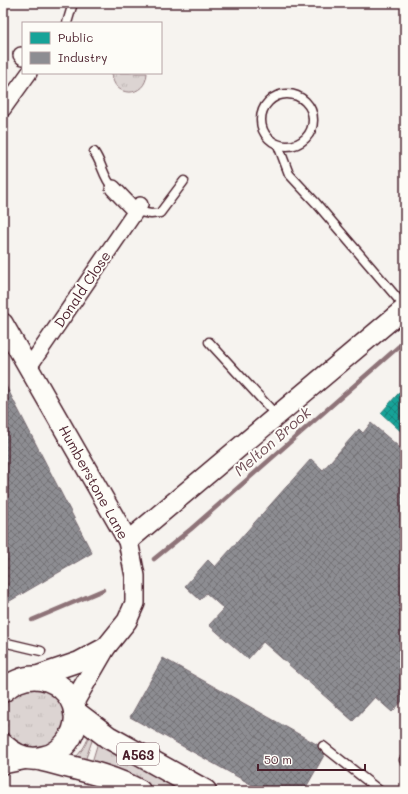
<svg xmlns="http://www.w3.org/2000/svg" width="408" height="794" font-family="Mali,sans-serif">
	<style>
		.grass { fill: url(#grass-tufts); stroke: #937a7e }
		.public { fill: url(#public-cross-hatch); stroke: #267b77 }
		.industry { fill: url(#industry-cross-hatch); stroke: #796c73 }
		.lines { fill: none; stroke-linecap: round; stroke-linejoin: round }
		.stream { stroke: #8e7378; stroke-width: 4.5 }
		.service-casing { stroke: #4a1f2b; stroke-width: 11 }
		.minor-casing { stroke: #4a1f2b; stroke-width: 18 }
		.tertiary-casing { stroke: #4a1f2b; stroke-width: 22 }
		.trunk-casing { stroke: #4a1f2b; stroke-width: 25 }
		.service { stroke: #fdfcf7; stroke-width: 8 }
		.minor { stroke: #fdfcf7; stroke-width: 15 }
		.tertiary { stroke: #fdfcf7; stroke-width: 19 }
		.trunk { stroke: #fdfcf7; stroke-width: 22 }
		.labels { text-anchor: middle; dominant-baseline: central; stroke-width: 4; stroke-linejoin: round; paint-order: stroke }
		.shield { fill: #fdfcf7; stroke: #806168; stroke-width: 1 }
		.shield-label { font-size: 13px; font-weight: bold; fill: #4a1f2b }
		.street-label { font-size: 14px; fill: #4a1f2b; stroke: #fdfcf7 }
		.water-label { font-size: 15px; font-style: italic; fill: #725058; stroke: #fdfcf7 }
	</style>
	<defs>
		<pattern id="grass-tufts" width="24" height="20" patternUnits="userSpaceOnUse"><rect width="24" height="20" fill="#dcd4d2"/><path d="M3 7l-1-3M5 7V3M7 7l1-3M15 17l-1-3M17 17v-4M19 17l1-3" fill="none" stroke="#beb6b4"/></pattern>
		<pattern id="public-cross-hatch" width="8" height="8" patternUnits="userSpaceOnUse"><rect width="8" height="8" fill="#17a398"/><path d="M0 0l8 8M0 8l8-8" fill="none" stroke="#17847c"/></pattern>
		<pattern id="industry-cross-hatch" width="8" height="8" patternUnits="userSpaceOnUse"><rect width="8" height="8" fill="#8d8d92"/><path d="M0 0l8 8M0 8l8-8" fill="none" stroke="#757377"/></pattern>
	</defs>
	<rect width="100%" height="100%" fill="#f6f3ef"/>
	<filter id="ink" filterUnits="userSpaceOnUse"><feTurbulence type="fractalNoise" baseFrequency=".025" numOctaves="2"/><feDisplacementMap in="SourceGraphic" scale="8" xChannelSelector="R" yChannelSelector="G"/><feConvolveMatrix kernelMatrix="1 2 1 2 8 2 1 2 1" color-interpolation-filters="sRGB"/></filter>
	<g filter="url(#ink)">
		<g class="grass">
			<path d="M112,73H147C146,99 112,98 112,73Z"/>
			<circle cx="34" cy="718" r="31"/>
			<path d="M90,732L94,735L85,761L74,759C82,751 87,744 90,732Z"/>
			<path d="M99,739L192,791H160L146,783L92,762Z"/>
		</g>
		<path class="public" d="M405,386V435L381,413Z"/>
		<g class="industry">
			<path d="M3,380L92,553L3,605Z"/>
			<path d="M371,423L405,452V698L392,712L375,697L353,721L263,642L248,659L209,625L224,609L206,593L200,600L185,586L208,560L215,567L311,459L323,470L359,429L363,433Z"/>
			<path d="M163,658L327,750L304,791H263L130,717Z"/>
		</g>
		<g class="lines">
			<g class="stream">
				<path d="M154,559L191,529L405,341"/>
				<path d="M32,620L103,590"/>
			</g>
			<defs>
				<g id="service">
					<path d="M67,23L73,3"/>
					<circle cx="287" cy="120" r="26"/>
					<path d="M278,145L289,174L316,203L405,307"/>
					<path d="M94,152C102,163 103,177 113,188"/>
					<path d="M135,211L151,214L160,213L184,181"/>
					<path d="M209,342L277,416"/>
					<path d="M3,642L41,651"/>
					<path d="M323,746L380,791"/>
					<path d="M404,760L405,761"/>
				</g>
				<g id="minor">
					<path d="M21,55L23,57"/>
					<path d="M3,109L29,73"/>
					<path d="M113,188L135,211"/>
					<path d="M29,367L140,205"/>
				</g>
				<g id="tertiary">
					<path d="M3,323L128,541L135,576V603L127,621L106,647L73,704"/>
					<path d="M128,541L405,308"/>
					<path d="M34,677L78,662L106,647"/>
					<path d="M3,764L27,759"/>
				</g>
				<g id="trunk">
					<path d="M3,691C43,653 97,703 67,742C61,750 54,755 45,757C29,762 15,756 3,745"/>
					<path d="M75,712L108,737L205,791"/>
					<path d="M39,759C72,768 108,774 139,791"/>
				</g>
			</defs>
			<use href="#service" class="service-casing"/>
			<use href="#minor" class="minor-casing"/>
			<use href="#tertiary" class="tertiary-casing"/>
			<use href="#trunk" class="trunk-casing"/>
			<use href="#service" class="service"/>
			<use href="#minor" class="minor"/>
			<use href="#tertiary" class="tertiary"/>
			<use href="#trunk" class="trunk"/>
		</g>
	</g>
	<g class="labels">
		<rect class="shield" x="117" y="743" width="42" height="22" rx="3"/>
		<g class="shield-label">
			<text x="138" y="754">A563</text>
		</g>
		<g class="street-label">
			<text transform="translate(82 289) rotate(-56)">Donald Close</text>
			<text transform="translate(94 482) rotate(61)">Humberstone Lane</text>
		</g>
		<g class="water-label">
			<text transform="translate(272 441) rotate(-41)">Melton Brook</text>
		</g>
	</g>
	<rect width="408" height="794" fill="none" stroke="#fdfcf7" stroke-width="16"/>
	<rect x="8" y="8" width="392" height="778" fill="none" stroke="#4a1f2b" stroke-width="1.5" filter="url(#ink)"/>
	<rect x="22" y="22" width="140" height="52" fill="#fdfcf7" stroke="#b5a4a5"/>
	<rect x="30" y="32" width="20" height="12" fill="#17a398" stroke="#b5a4a5"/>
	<text x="58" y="42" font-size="12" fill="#4a1f2b">Public</text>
	<rect x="30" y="52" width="20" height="12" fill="#8d8d92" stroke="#b5a4a5"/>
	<text x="58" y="62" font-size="12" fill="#4a1f2b">Industry</text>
	<path d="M258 764v6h107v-6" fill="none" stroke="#4a1f2b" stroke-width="2"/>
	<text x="264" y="764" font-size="12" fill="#4a1f2b" stroke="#fdfcf7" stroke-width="3" paint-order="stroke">50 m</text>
</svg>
